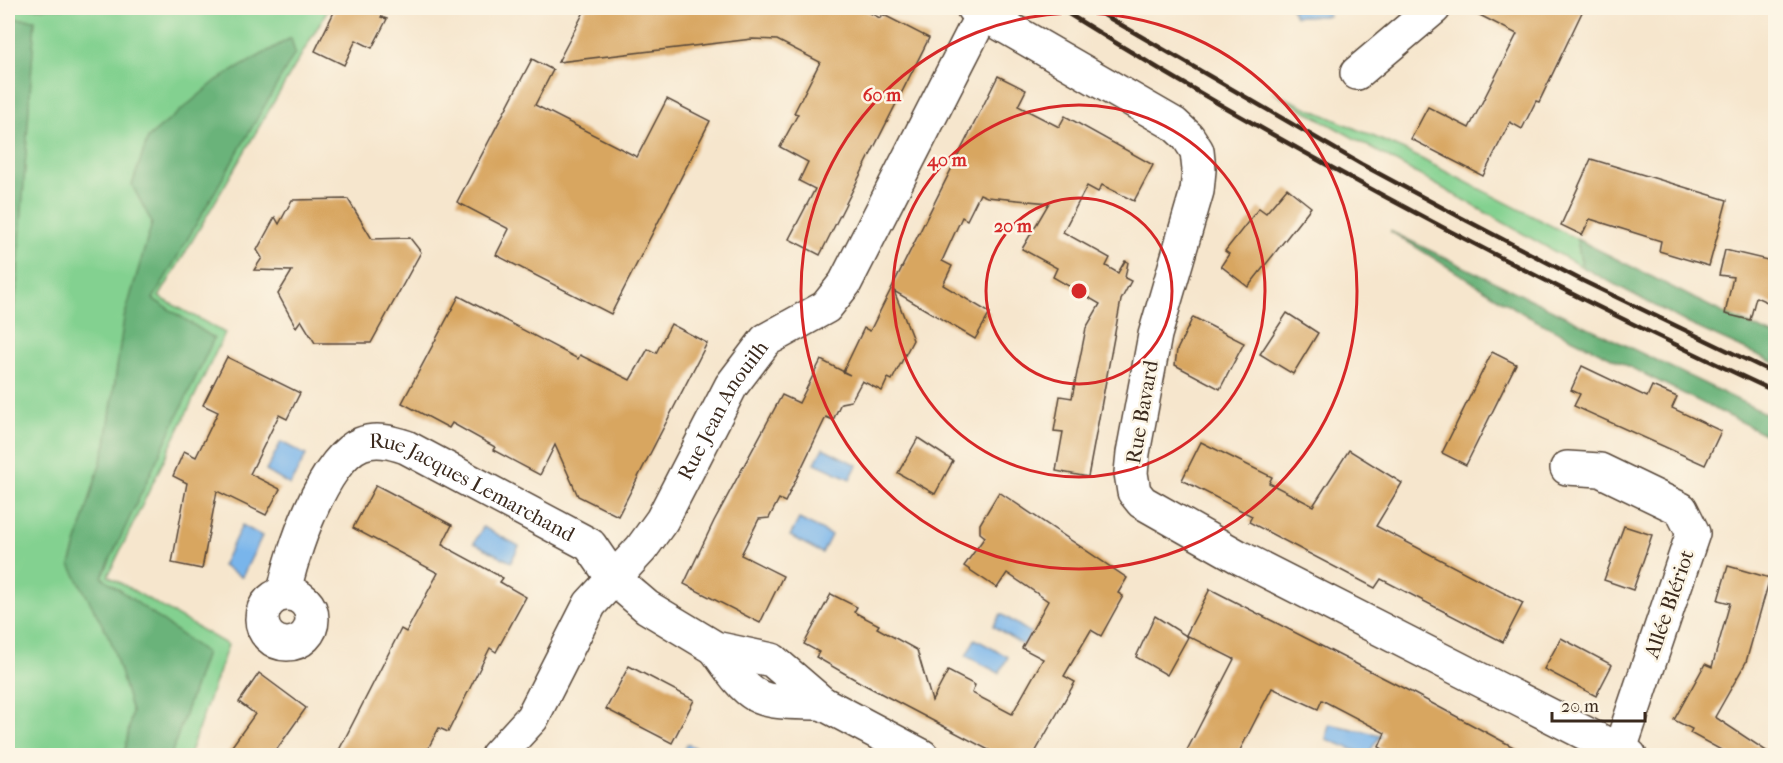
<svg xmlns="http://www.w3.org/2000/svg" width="1783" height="763" font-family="'IM FELL French Canon',serif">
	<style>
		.green { fill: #83d190; stroke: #5f7e57; stroke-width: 1.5 }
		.forest { fill: #6ab37a; stroke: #526e4c; stroke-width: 1.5 }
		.water { fill: #79b5eb; stroke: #5a7084; stroke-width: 1.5 }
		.building { fill: #d8a661 }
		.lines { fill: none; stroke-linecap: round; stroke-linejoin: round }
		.minor-casing { stroke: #574638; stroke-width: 36 }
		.minor { stroke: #fff; stroke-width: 33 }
		.rail { stroke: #3b2a1e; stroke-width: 4.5 }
		.ring { fill: none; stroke: #d62828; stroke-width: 3 }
		.labels { text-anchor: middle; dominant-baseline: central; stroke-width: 5; stroke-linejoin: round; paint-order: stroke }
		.street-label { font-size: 21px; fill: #3b2a1e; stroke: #fcf5e5 }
		.centre { fill: #d62828; stroke: #fcf5e5; stroke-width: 3 }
		.ring-label { font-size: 18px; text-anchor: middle; font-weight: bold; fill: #d62828; stroke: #fcf5e5; stroke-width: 5; stroke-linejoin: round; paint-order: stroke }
	</style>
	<rect width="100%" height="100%" fill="#fcf5e5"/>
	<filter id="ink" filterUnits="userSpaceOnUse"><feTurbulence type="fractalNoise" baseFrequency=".0167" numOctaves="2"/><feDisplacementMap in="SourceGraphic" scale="12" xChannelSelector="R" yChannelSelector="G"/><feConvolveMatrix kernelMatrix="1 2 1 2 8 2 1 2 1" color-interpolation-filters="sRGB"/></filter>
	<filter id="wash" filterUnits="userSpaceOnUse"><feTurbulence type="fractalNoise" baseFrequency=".008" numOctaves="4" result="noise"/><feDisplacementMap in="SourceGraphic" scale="24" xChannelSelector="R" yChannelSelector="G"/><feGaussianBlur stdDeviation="1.35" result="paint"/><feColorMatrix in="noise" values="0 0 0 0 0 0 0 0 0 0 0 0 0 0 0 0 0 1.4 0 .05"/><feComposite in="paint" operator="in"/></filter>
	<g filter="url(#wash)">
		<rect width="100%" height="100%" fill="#f6e6cd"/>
		<g class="green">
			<path d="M8,8H329L159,297L225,333L108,576L228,645L189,755H8Z"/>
			<path d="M1272,92L1404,150L1577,239L1582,267Z"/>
		</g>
		<g class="forest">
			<path d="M8,18L35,20L17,285L8,359Z"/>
			<path d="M291,38L295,53L153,299L214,338L102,577L206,653L171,755H124L132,712L111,641L70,565L106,444L124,318L152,223L132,185L148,138L217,80Z"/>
			<path d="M1390,231L1775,418V439L1529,317Z"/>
			<path d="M1577,239L1725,314L1775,336V363L1689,324L1582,267Z"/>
		</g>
		<g class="water">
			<path d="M1291,8H1327L1329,16H1295Z"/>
			<path d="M281,442L306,455L290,485L266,471Z"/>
			<path d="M823,448L857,465L850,479L815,463Z"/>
			<path d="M799,519L831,535L822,553L790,536Z"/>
			<path d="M242,525L262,536L242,577L222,566Z"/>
			<path d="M483,527L519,546L511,562L474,543Z"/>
			<path d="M1001,614L1034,635L1026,647L993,626Z"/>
			<path d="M975,639L1008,657L999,673L966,656Z"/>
			<path d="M1329,724L1381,735L1367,755L1326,739Z"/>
			<path d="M687,744L712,755H681Z"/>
		</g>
		<g id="blocks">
			<g class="building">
				<path d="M336,8H386L381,17L387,19L372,48L356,40L344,65L315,51Z"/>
				<path d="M586,8H860L880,18L882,14L929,38L820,255L789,239L815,189L799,181L808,162L780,147L798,114L794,113L820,62L777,40L752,39L558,62Z"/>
				<path d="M1466,8H1584L1539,102L1536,101L1522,129L1510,122L1483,176L1411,139L1428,107L1469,128L1517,34Z"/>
				<path d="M532,59L553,70L535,105L637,157L667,99L710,121L611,314L496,255L509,229L457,202Z"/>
				<path d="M998,76L1026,90L1018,106L1059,127L1065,116L1153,165L1134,201L1102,185L1098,192L1087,186L1063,232L1110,258L1106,266L1118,273L1125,261L1128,262L1125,278L1131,281L1121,300L1088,477L1056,471L1063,432L1054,431L1060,396L1072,398L1086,328L1100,304L1053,277L1057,268L1022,249L1049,203L987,197L980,194L967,220L962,217L942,261L952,266L943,285L990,313L975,339L894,291L913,340L892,380L888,378L882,391L862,381L851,401L841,403L833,420L826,417L785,502L779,499L769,518L759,519L741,555L783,576L760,623L684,584L714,521L782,395L799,403L821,360L850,375L843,372L864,328L870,331Z"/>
				<path d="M1591,159L1727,200L1709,266L1659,251L1661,241L1590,219L1582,235L1561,225Z"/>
				<path d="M1287,188L1311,207L1248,287L1221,266L1229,254L1225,251L1259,208L1266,213Z"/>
				<path d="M348,199L372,239L410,238L421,252L371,343H315L301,320L296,327L278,294L292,271L254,270L262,258L257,250L275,217L279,224L292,200Z"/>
				<path d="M1725,250L1776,262V306L1756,297L1750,320L1725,314L1733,277L1719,275Z"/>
				<path d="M459,296L578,359L580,355L630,380L648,349L656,353L671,324L707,343L618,516L578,496L555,445L540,475L493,450L495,447L452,423L449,428L402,403Z"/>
				<path d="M1287,313L1318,333L1293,374L1260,354Z"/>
				<path d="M1193,317L1244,343L1220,389L1175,365L1177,350Z"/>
				<path d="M1492,352L1516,364L1466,465L1442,453Z"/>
				<path d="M227,357L300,393L287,419L279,415L250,474L280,489L266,515L217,491L202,569L172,563L187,483L173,476L184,451L196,457L218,412L203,405Z"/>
				<path d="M1582,366L1647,397L1652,386L1677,397L1672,408L1721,431L1705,465L1574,406L1580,394L1571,390Z"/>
				<path d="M918,438L953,461L935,494L898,473Z"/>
				<path d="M1201,442L1272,477L1269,483L1313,506L1349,450L1402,483L1376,526L1523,603L1503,642L1381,579L1375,588L1249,522L1252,516L1182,480Z"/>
				<path d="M376,485L452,525L442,545L503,578L500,582L526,597L496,652L490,648L448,732L439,728L424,756H336L401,629L406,632L438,573L353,528Z"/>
				<path d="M999,492L1127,578L1118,593L1123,596L1101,636L1091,630L1064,676L1075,682L1033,756H1000L863,684L816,657L819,652L804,644L831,594L857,607L854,612L879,625L877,628L917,650L932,701L948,671L975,685L972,693L1012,714L1043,659L1022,648L1048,601L1007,573L997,588L964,566L985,537L980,533V524Z"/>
				<path d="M1624,526L1652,535L1633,590L1604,580Z"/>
				<path d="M1728,566L1770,578L1746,662L1715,717L1774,756H1732L1690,733L1692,729L1674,720L1705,664L1712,667L1730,603L1718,600Z"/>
				<path d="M1210,589L1411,692L1530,756H1395L1379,747L1385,733L1322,700L1318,709L1272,688L1237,756H1184L1234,659L1186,635Z"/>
				<path d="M1155,616L1188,637L1167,675L1136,657Z"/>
				<path d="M1561,638L1612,665L1596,696L1544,669Z"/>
				<path d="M629,666L694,700L672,743L606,709Z"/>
				<path d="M259,673L306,708L272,756H225L255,714L239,702Z"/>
			</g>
		</g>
	</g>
	<g filter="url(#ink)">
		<use href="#blocks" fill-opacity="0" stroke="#574638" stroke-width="1.5"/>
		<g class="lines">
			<defs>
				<g id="minor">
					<path d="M973,8L1174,124L1188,137L1197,151L1199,170L1197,191L1155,335L1133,453L1131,473L1134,492L1142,502L1239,557L1630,756"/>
					<path d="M1357,73L1434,8"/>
					<path d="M1567,468L1600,470L1681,509L1693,533L1620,749"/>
					<path id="s1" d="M284,593C291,555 323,459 361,444C376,438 391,442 406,447L590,545L612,577L647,607L715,648L772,660L822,703L922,756"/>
					<circle cx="287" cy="619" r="25"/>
					<path d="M715,648C754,704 754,702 822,703"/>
					<path id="s2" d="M497,756L532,718L590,604L641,549L662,520L731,386L766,340L826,307L845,283L983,13"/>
				</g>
			</defs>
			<use href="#minor" class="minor-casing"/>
			<use href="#minor" class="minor"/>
			<g class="rail">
				<path d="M1059,8C1289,151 1530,278 1776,392"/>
				<path d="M1092,8L1361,164L1458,216L1583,281L1776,374"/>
			</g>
		</g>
	</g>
	<g class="ring">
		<circle cx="1079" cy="291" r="93"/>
		<circle cx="1079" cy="291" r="186"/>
		<circle cx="1079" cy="291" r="278"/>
	</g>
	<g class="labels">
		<g class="street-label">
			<text transform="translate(1142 412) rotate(-80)">Rue Bavard</text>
			<text stroke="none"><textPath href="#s2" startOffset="416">Rue Jean Anouilh</textPath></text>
			<text stroke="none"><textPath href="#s1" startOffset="294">Rue Jacques Lemarchand</textPath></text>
			<text transform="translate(1669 604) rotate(-71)">Allée Blériot</text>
		</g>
	</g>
	<circle cx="1079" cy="291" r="9" class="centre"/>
	<g class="ring-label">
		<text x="882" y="101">60 m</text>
		<text x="947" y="166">40 m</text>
		<text x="1013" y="232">20 m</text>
	</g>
	<rect width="1783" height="763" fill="none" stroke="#fcf5e5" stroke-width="30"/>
	<path d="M1552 712v9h93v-9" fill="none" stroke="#3b2a1e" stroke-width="3"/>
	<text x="1561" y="712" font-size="18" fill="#3b2a1e" stroke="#fcf5e5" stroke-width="4.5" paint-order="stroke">20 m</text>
</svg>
